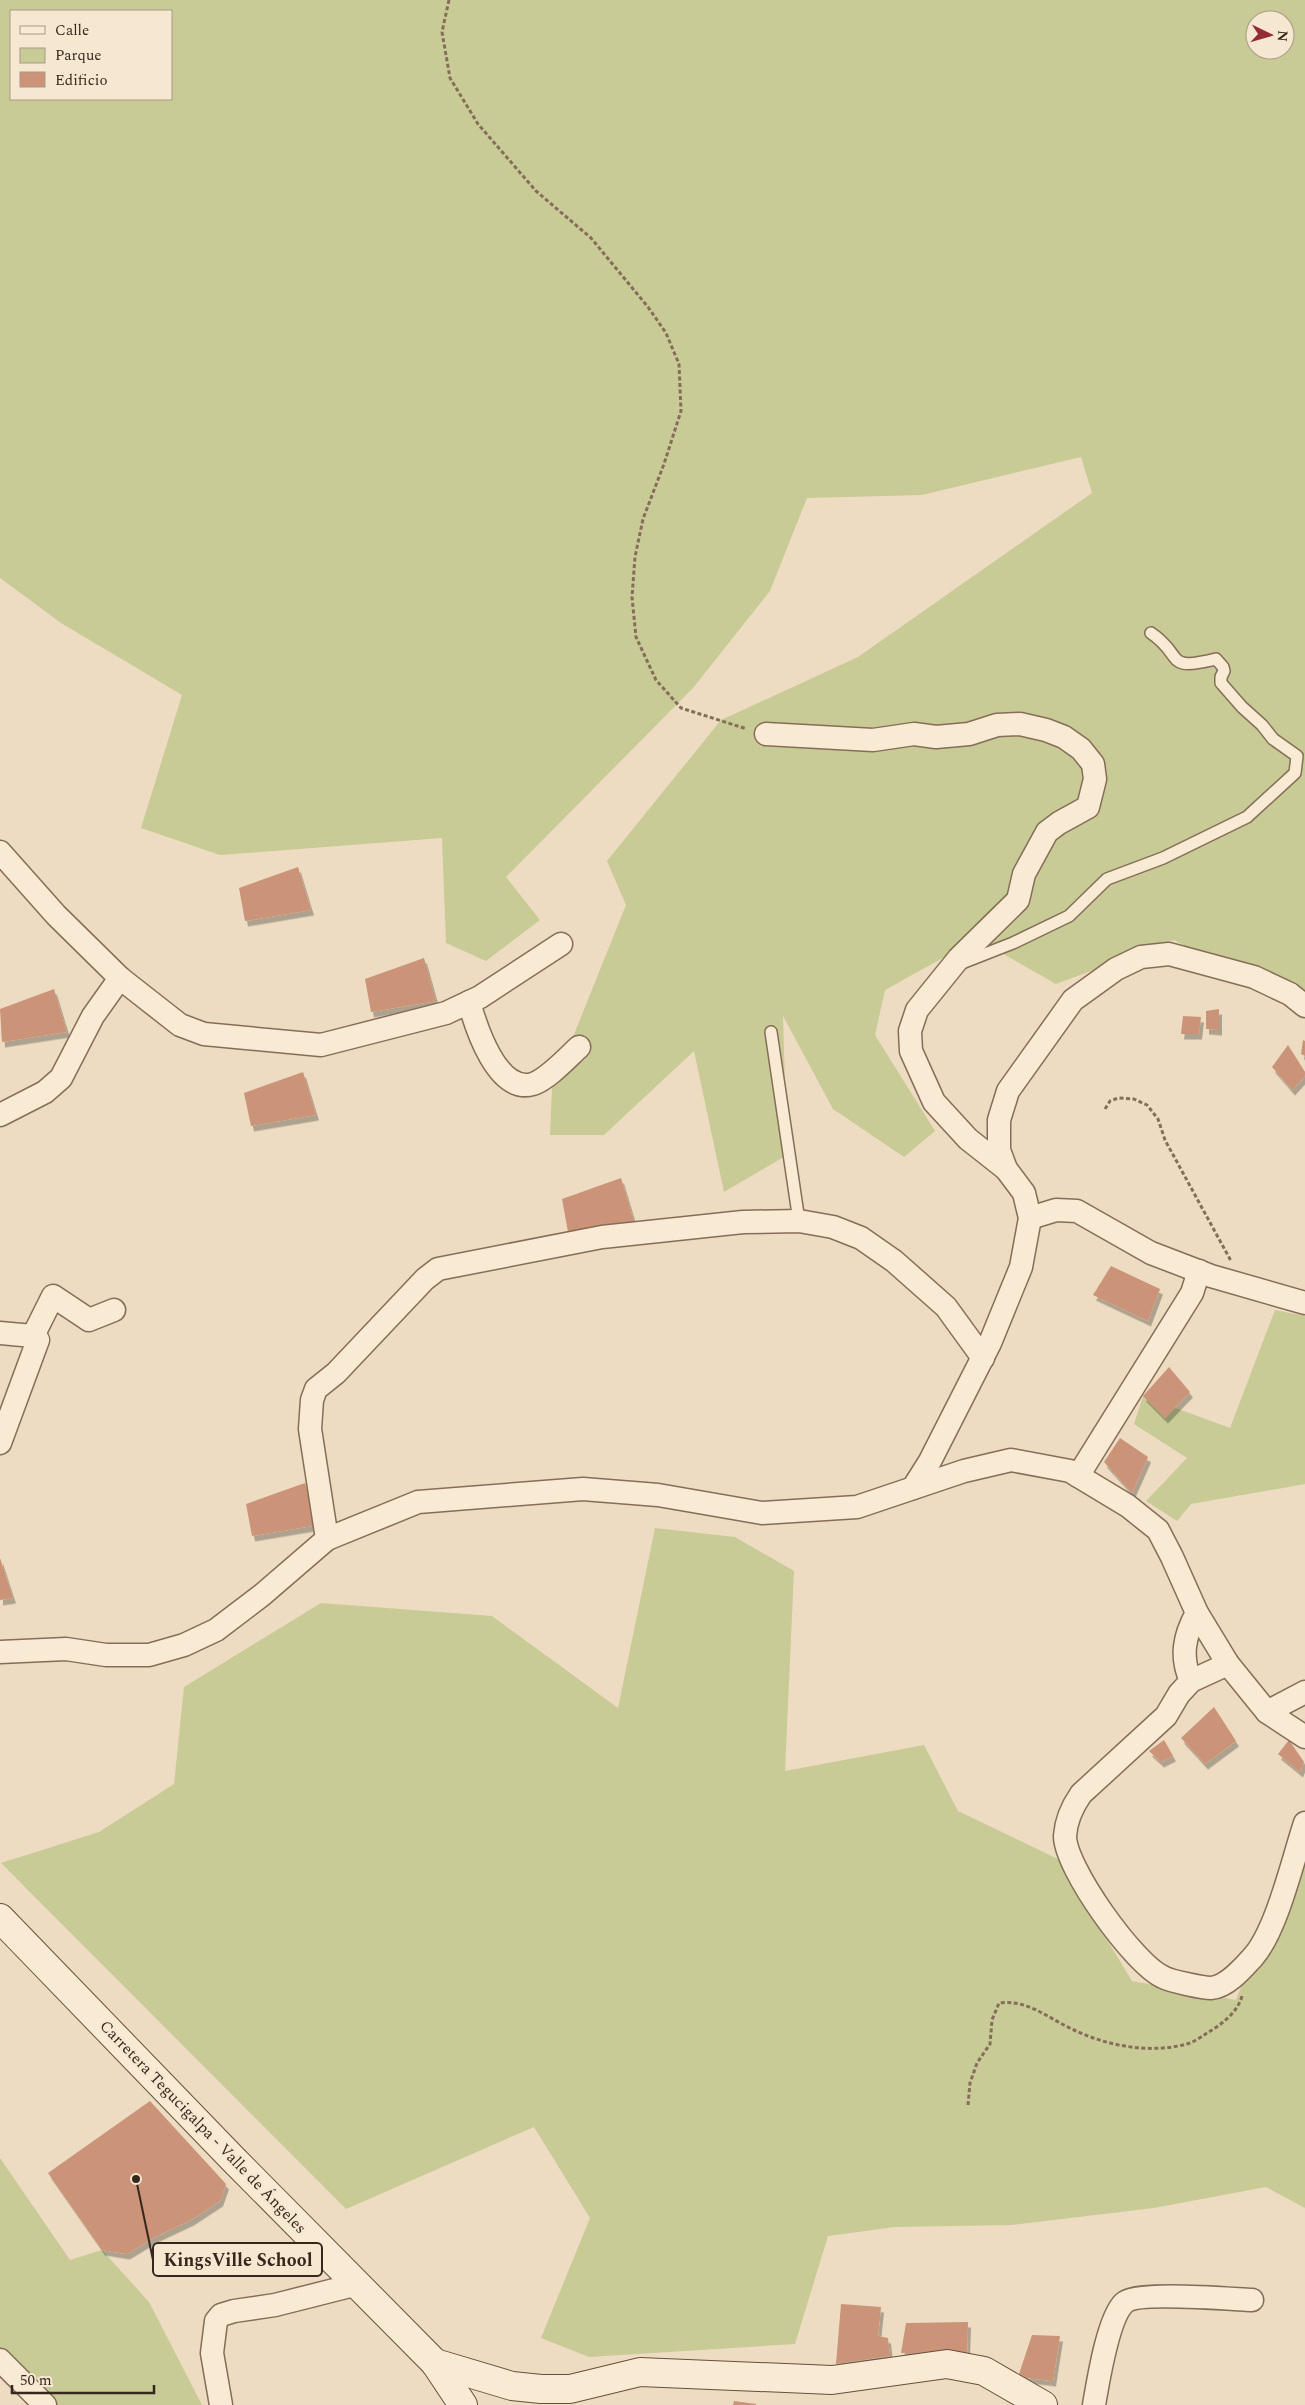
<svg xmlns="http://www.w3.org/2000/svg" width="1305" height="2405" font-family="Spectral,serif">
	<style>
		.green { fill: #c8cb95; fill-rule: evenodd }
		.building { fill: #cb9377; filter: url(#shadow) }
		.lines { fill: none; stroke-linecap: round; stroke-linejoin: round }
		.lane-casing { stroke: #866d59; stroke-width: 14 }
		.street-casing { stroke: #866d59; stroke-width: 25 }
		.secondary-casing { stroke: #674f3c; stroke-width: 30 }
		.path { stroke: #866d59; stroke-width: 3; stroke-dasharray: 4 2.5; stroke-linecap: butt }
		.lane { stroke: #f8ead3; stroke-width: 11 }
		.street { stroke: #f8ead3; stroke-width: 22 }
		.secondary { stroke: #f8ead3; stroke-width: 28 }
		.labels { text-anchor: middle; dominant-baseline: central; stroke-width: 5; stroke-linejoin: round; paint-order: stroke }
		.street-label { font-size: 16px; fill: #36271d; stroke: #f5e7d0 }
		.leader { fill: none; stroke: #36271d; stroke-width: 2 }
		.callout-dot { fill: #36271d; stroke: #f5e7d0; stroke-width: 2 }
		.callout { fill: #f5e7d0; stroke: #36271d; stroke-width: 2 }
		.callout-label { font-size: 18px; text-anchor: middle; font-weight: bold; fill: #36271d }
	</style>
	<defs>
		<filter id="shadow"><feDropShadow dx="3" dy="5.5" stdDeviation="0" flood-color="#0004"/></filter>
	</defs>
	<rect width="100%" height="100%" fill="#eddcc1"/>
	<g class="green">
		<path d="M0,0H1305V1005L1228,970L1174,940L1056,984L977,939L885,990L875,1035L935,1131L904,1157L833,1109L783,1016L787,1155L724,1192L694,1051L604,1135H550L552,1089L626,905L607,861L721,720L858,657L1092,493L1081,457L922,495L807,498L770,591L693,688L506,877L540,920L486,961L446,943L442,838L220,855L141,828L182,695L61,623L0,578ZM11,11H171V99H11ZM1255,20H1285V50H1255Z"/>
		<path d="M1275,1310L1305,1316V1484L1191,1504L1177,1521L1146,1501L1187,1458L1134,1424L1143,1396L1230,1428Z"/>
		<path d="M655,1528L735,1537L794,1571L785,1771L924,1745L958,1811L1058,1859L1132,1981L1236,2000L1305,1823V2208L1266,2187L1154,2208L1011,2225L895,2227L828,2236L795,2344L589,2357L541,2338L590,2218L534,2127L346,2209L1,1863L99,1832L174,1784L184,1687L321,1603L492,1616L618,1708Z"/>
		<path d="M0,2158L70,2260L102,2250L149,2302L202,2405H40L0,2372Z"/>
	</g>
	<g class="building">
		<path d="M298,867L311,910L245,921L239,888Z"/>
		<path d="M424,958L436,1001L371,1012L365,979Z"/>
		<path d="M54,989L67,1032L2,1042L0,1009Z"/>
		<path d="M1219,1009V1030L1206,1029V1011Z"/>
		<path d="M1183,1016L1201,1017L1199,1034H1181Z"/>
		<path d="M1303,1040L1305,1041V1056L1301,1054Z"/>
		<path d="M1288,1045L1305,1072V1076L1292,1090L1272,1067Z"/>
		<path d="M303,1072L316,1115L251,1126L244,1093Z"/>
		<path d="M621,1178L634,1221L568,1232L562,1199Z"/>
		<path d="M1111,1266L1160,1289L1148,1321L1093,1295Z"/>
		<path d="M1169,1367L1190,1392L1165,1418L1143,1396Z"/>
		<path d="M1120,1438L1148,1457L1132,1493L1104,1462Z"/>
		<path d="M305,1483L318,1525L252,1536L246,1504Z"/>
		<path d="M0,1558L13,1598L0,1600Z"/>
		<path d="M1214,1707L1236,1741L1205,1764L1181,1738Z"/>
		<path d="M1164,1740L1173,1756L1161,1762L1149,1751Z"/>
		<path d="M1289,1740L1304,1762L1300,1772L1278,1754Z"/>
		<path d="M150,2101L226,2184L220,2201L191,2220L155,2237L127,2254L102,2250L48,2173Z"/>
		<path d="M841,2304L881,2307L878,2336L888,2338L890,2356L836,2364Z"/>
		<path d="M968,2322L967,2353H901L906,2323Z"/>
		<path d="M1032,2335L1060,2336L1053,2381L1018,2377Z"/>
		<path d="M734,2401L756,2404V2405H733Z"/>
	</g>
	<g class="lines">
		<defs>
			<g id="lane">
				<path d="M962,963L1013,943L1069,916L1107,879L1163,858L1247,817L1295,773L1297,756L1273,739L1262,725L1242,707L1221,683V677L1224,671L1223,667L1216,659C1163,672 1185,656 1151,633"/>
				<path d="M771,1032L799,1221"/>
			</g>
			<g id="street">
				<path d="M766,734L873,740L914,734L936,737L969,734L997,725L1020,724L1046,730L1064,737L1081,749L1093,764L1095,779L1088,807L1059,823L1047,832L1024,874L1018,900L959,958L917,1010L910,1031L911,1051L934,1102L968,1139L1006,1169"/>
				<path d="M0,852L56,915L120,978L180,1025L204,1034L321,1045L446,1013L480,997L561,944"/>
				<path d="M469,1002C476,1027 497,1094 533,1084C548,1079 568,1057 579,1047"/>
				<path d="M0,1115L45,1092L61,1078L93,1016L120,978"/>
				<path d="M1030,1218L1056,1210L1077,1211L1151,1253L1211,1276L1305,1303"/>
				<path d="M0,1333L33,1336L38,1340L0,1443"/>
				<path d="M33,1336L53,1296L89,1320L114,1310"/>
				<path d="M1078,1476L1192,1293L1199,1271"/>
				<path d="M913,1488L930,1461L990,1343L1021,1267L1030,1218L1024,1193L1006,1169L999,1150V1120L1008,1091L1073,1000L1116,969L1141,957L1169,954L1254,977L1290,994L1305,1006"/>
				<path d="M327,1539L310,1429L312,1400L316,1389L336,1373L425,1279L438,1269L602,1237L743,1222L799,1221L833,1227L861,1238L894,1261L946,1307L983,1358"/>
				<path d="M1197,1613C1184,1636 1180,1657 1191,1681L1179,1694L1166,1716L1081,1794C1072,1807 1066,1820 1065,1836C1065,1868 1134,1964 1163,1977C1170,1981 1203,1988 1211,1988C1227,1987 1243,1968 1253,1957C1277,1930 1293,1859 1305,1823"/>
				<path d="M0,1652L66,1649L106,1655H149L184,1645L216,1630L262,1595L327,1539L418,1502L583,1489L658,1495L762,1513L857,1507L964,1471L1011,1460L1070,1471L1128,1506L1158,1530L1172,1557L1197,1613L1228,1664L1267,1712L1305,1692"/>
				<path d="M1191,1681L1228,1664"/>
				<path d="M1267,1712L1305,1737"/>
				<path d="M0,2360L45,2405"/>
				<path d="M221,2405L212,2353L216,2321L221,2315L234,2311L275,2305L358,2284"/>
				<path d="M1094,2405C1098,2382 1108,2318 1124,2303C1137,2291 1230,2299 1252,2300"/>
			</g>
			<g id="secondary">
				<path d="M0,1918L232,2158L435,2363L463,2405"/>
				<path d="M435,2363L512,2386L541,2389H570L640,2372L832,2380L947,2364L984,2371L1043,2405"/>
			</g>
		</defs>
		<use href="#lane" class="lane-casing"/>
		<use href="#street" class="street-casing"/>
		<use href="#secondary" class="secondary-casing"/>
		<g class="path">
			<path d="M449,0L442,32L450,78L478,124L536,191L591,238L648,307L666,333L679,364L681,411L664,464L643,519L635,557L632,597L636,637L656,680L681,708L747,729"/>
			<path d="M1105,1109L1110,1101L1118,1098L1134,1099L1147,1105L1158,1119L1165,1140L1231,1261"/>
			<path d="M968,2105L970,2083L977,2063L990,2044L992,2020L999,2003C1027,1999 1048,2018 1072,2029C1106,2046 1150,2054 1187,2044C1194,2042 1201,2037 1207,2033C1221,2025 1238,2012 1242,1996"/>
		</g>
		<use href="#lane" class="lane"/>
		<use href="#street" class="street"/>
		<use href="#secondary" class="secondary"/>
	</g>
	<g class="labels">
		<g class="street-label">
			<text transform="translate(203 2127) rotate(46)">Carretera Tegucigalpa - Valle de Ángeles</text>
		</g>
	</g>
	<path class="leader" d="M136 2179L153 2260"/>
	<circle class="callout-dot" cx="136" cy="2179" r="5"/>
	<rect class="callout" x="153" y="2243" width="169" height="33" rx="5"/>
	<g class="callout-label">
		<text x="238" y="2266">KingsVille School</text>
	</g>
	<rect x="10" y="10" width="162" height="90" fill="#f5e7d0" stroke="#a99a88"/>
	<rect x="20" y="26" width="25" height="8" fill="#f8ead3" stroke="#a99a88"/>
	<text x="55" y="35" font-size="15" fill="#36271d">Calle</text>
	<rect x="20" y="48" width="25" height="15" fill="#c8cb95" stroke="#a99a88"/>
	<text x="55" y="60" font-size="15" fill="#36271d">Parque</text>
	<rect x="20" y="72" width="25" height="15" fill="#cb9377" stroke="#a99a88"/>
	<text x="55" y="85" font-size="15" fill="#36271d">Edificio</text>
	<g transform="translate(1270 35) rotate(95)"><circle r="24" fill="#f5e7d0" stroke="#a99a88"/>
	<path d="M0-4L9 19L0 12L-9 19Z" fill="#942a32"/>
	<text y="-8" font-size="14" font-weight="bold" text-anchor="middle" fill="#36271d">N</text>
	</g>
	<path d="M12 2385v8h142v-8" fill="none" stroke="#36271d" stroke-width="2.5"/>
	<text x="20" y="2385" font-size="15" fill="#36271d" stroke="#f5e7d0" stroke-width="4" paint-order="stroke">50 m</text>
</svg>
